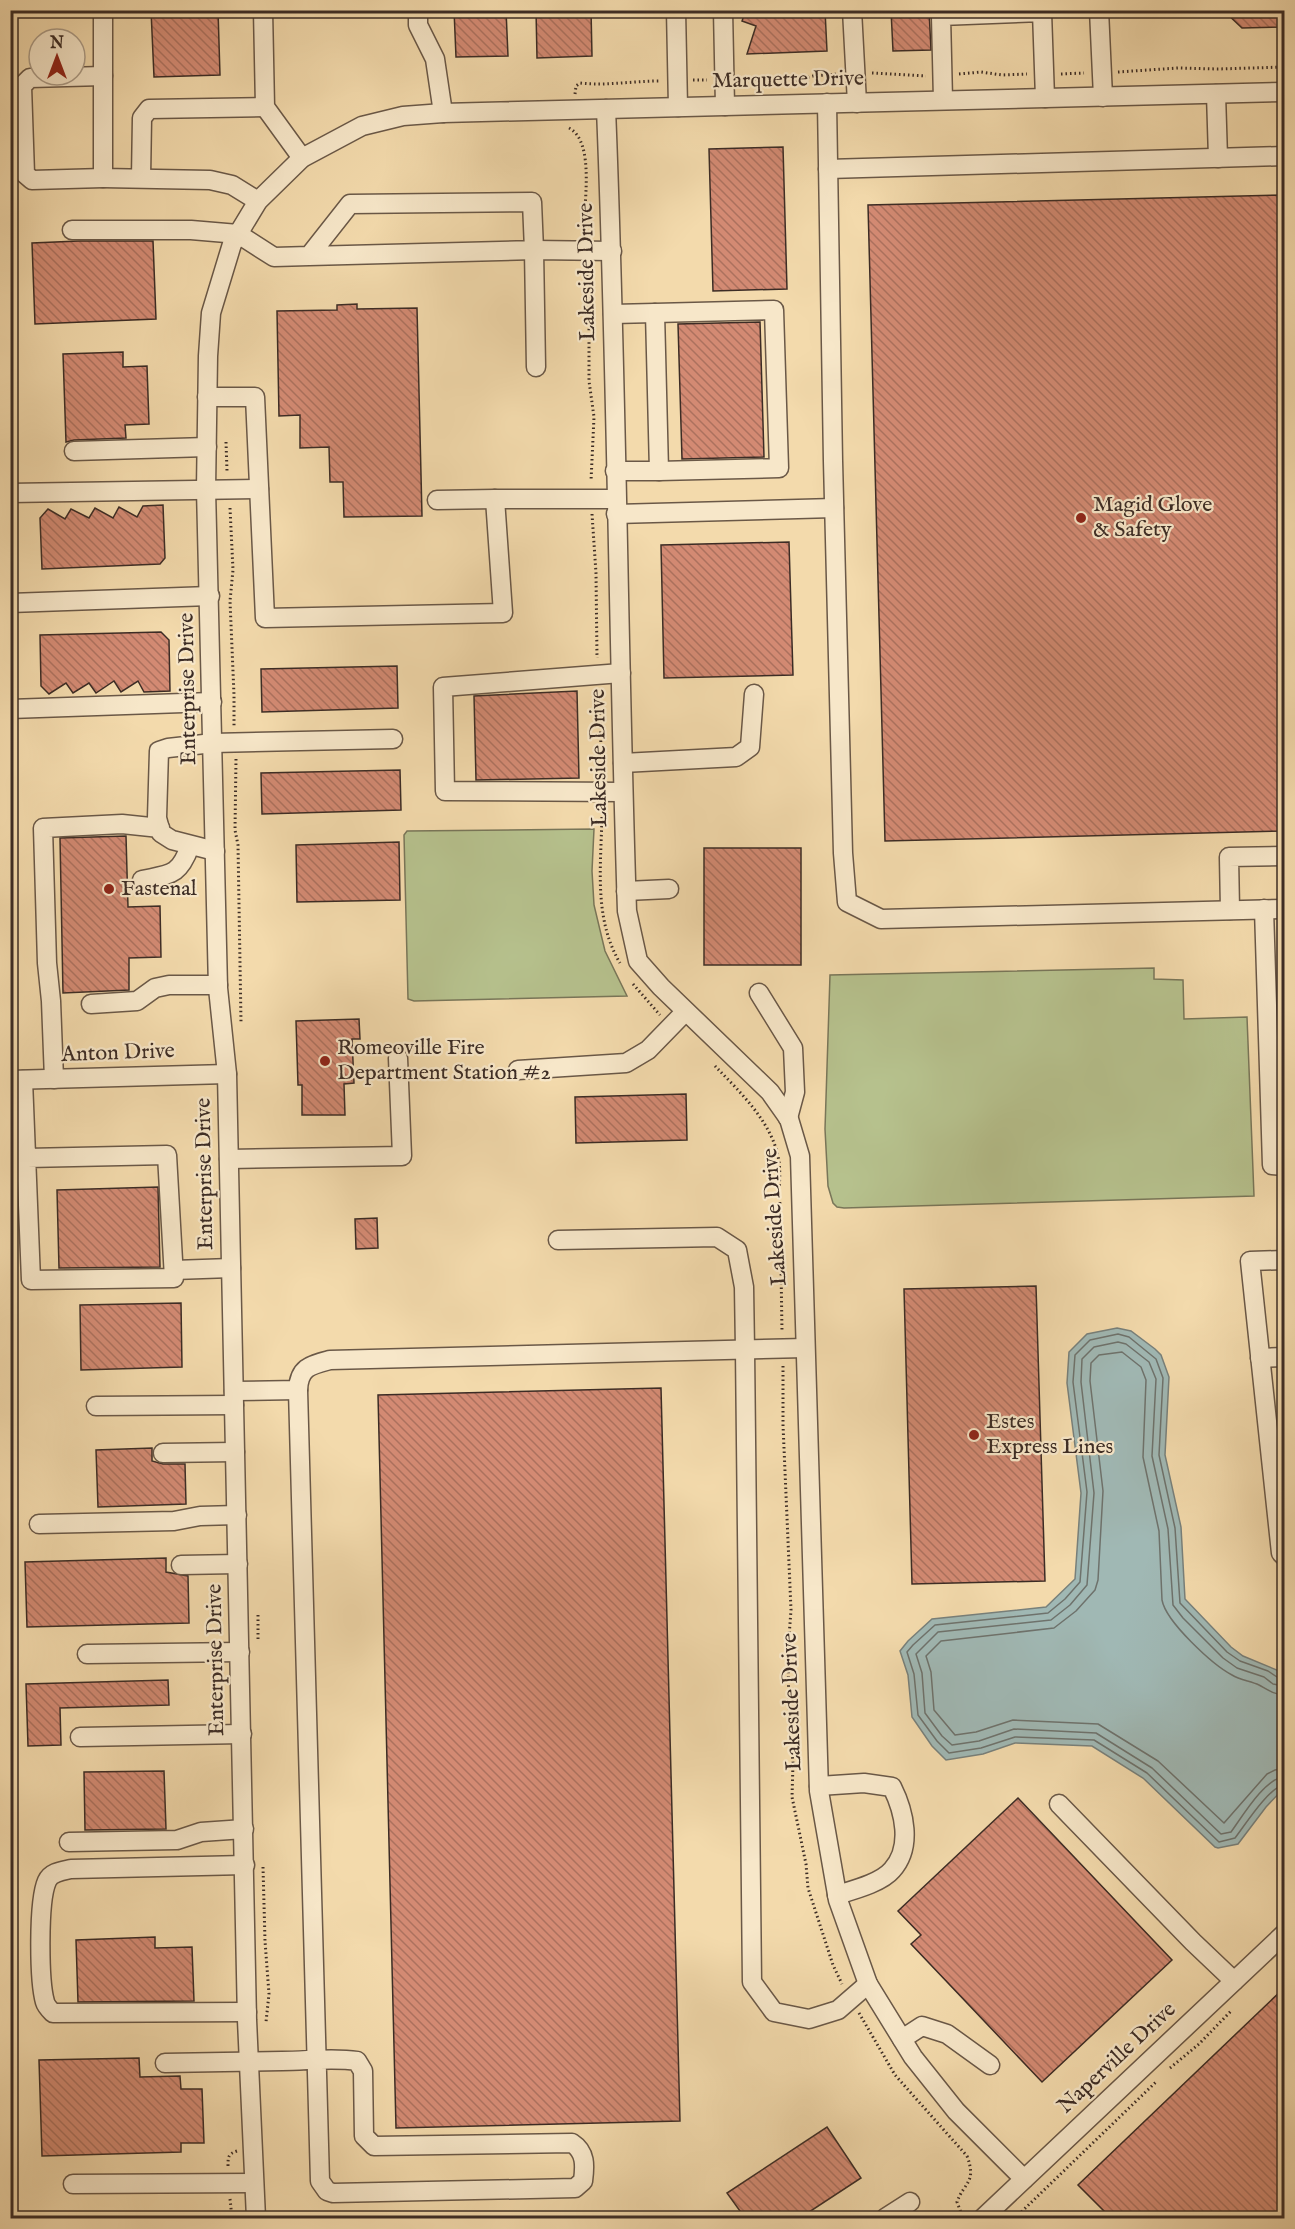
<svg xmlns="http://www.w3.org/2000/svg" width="1295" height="2229" font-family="'IM FELL English',serif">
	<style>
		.grass { fill: #b6c18d; stroke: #797659; stroke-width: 1.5 }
		.water { fill: #a0b8b4; stroke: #78807b; stroke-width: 1.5 }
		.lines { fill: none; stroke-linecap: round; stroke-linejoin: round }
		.shore { stroke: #6e726c; stroke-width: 1.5 }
		.building { fill: url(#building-back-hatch); stroke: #3c2c25; stroke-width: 1.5 }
		.minor-casing { stroke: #6a5847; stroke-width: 21 }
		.path { stroke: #3c2c25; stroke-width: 3; stroke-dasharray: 1.5 3; stroke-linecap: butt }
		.minor { stroke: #f7e7c9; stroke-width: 18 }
		.poi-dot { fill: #8f2418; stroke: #f7e7c9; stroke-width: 2 }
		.labels { text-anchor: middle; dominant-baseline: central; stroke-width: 4.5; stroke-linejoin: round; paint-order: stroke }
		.street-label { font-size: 22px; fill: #3c2c25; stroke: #f7e7c9 }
		.poi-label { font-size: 22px; fill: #3c2c25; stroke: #f7e7c9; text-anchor: start }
	</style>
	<defs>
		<pattern id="building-back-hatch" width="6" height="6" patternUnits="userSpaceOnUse" patternTransform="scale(1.5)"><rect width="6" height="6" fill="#d38a73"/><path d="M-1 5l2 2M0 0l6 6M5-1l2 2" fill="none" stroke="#ac715e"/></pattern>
	</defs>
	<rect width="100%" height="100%" fill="#f3daac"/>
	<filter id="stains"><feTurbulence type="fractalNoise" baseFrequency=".00333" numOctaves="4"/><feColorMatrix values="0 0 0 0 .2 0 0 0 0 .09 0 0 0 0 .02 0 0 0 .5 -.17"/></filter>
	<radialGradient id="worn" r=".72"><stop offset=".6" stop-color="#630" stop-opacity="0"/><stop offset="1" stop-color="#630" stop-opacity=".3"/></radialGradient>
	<g class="grass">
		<path d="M594,829L592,871L594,905L605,951L627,996L414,1001L408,999L404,835L407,831Z"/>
		<path d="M1154,968V979L1183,980L1184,1019L1247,1017L1254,1196L844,1208L837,1207L833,1203L828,1186L825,1129L830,975Z"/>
	</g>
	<path class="water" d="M1117,1328L1131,1331L1155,1349L1161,1355L1169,1377L1165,1455L1181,1527L1185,1599L1231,1647L1243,1656L1284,1673V1788L1266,1807L1238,1844L1218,1848L1215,1847L1143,1778L1092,1746L1015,1743L983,1754L946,1760L932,1746L912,1717L908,1675L900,1651L908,1641L932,1619L1046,1607L1075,1579L1081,1493L1067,1383L1069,1352L1087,1334Z"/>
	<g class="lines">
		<g class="shore">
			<path d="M1284,1678L1277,1677L1268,1671L1240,1661L1227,1652L1180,1603L1175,1528L1159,1455L1163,1378L1156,1359L1129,1337L1118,1334L1090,1340L1075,1355L1073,1382L1087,1492L1080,1582L1065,1599L1048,1613L935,1625L913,1645L907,1652L914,1674L918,1715L937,1741L949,1753L981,1748L1015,1737L1094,1740L1147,1773L1219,1842L1235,1838C1245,1825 1269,1787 1284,1785"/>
			<path d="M1284,1686L1273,1684L1264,1677L1237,1668L1223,1658L1183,1618L1173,1605L1168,1529L1152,1456L1156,1379L1149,1362L1126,1344L1118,1342L1094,1347L1082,1359L1081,1382L1094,1493L1087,1585L1070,1605L1051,1620L938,1632L916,1654L922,1673L925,1713L942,1736L952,1745L979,1741L1014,1729L1096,1733L1152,1768L1221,1834L1231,1832C1242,1817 1265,1778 1284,1777"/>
			<path d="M1284,1695C1273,1694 1268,1690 1259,1685C1250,1681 1240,1680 1232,1675C1213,1665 1166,1622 1162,1600L1159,1531L1143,1457L1146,1380L1141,1367L1122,1352L1099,1355L1091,1363L1090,1381L1103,1491L1098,1580L1095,1590L1076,1611L1054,1628L941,1641L926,1656L931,1672L934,1710L955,1735L976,1732L1013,1720L1098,1724L1158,1761L1224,1823L1267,1774L1275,1770L1284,1768"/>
		</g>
	</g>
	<g class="building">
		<path d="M151,10H218L220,75L154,77Z"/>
		<path d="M454,10H506L508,56L456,57Z"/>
		<path d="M536,10H591L592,56L537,58Z"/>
		<path d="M746,10H825L827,51L747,54L756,26L742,21Z"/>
		<path d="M891,10H929L931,50L893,51Z"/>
		<path d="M1223,10H1284V27L1242,28Z"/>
		<path d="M783,147L787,289L713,291L709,149Z"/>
		<path d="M1284,195V831L885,841L868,205Z"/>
		<path d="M79,241H153L156,319L35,324L32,243Z"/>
		<path d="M357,304V309L417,308L422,516L344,517L343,482H330L329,447L300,448V415L279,416L277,311L337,310V305Z"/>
		<path d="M760,322L764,457L682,459L678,324Z"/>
		<path d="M123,352V367L147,366L149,424L125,425L126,438L74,440L66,442L63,354Z"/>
		<path d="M163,505L165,558L160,564L42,569L40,518L48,509L65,519L71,509L89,518L95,508L113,518L119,507L137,517L143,506Z"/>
		<path d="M789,542L793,675L664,678L661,545Z"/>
		<path d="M161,632L169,640L170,691L144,692L138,681L121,692L114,681L96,693L89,683L73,693L66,683L49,694L41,686L40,635Z"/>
		<path d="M397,666L398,708L262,712L261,669Z"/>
		<path d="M577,691L579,778L476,780L474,696Z"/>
		<path d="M400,770L401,810L262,814L261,773Z"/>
		<path d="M126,836L128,907L160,906L161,957L129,958V990L63,993L60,838Z"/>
		<path d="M399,842L400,900L297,902L296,845Z"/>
		<rect x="704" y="848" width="97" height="117"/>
		<path d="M359,1019L360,1039H352L354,1083L344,1084L345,1115H302V1085H298L296,1021Z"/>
		<path d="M686,1094L687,1140L576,1143L575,1097Z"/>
		<path d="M158,1187L160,1267L59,1268L57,1190Z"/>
		<path d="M377,1218L378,1248L356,1249L355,1219Z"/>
		<path d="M1036,1286L1045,1581L912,1584L904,1289Z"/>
		<path d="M181,1303L182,1367L81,1370L80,1305Z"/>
		<path d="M661,1388L680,2121L396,2128L378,1395Z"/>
		<path d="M152,1448V1461L163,1464H185L186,1504L98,1507L96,1450Z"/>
		<path d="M166,1558V1572L188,1576L189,1623L27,1627L25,1562Z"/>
		<path d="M168,1680L169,1705L60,1708L61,1745L28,1746L26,1684Z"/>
		<path d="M164,1771L166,1829L85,1830L84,1772Z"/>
		<path d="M1018,1798L1172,1960L1042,2082L911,1944L921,1935L898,1911Z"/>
		<path d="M155,1937V1948L192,1947L194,2001L78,2002L76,1940Z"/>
		<path d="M1284,1988V2218H1111L1078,2185Z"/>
		<path d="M139,2058L140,2077L180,2076L181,2089H202L204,2143H181V2152L42,2156L39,2060Z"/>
		<path d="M827,2127L861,2178L800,2218H745L727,2193Z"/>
	</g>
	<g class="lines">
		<defs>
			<g id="minor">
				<path d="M103,10V178L210,180L232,185L258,201"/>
				<path d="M263,10L265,107L302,158"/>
				<path d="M418,10V25L435,59L443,113"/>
				<path d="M676,10L678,107"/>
				<path d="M723,10L725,106"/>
				<path d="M852,10L857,103"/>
				<path d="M1099,10L1103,97"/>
				<path d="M103,76L30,78L22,86L25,174L32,180L103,178"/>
				<path d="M1216,94L1218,158"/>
				<path d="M943,100L941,16L1042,12L1045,98"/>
				<path d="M827,103L833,461L843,853L847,902L881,919L1284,909"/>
				<path d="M606,109C617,376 618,643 627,911L638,961L661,987L770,1092L789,1119L800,1156L819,1791L838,1900L868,1984L913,2057L956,2111L1024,2179"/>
				<path d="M828,169L1284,156"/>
				<path d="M141,178L142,118L149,109L265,107"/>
				<path d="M72,230H191L238,234L274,257L309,256L534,250L532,202L350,204L309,256"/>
				<path d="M655,313L774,310L779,468L659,471"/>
				<path d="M613,314L655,313L659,471H615"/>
				<path d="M536,367L534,250L612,251"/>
				<path d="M207,397H255L265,618L503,613L495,499H616"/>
				<path d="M74,451L207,447"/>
				<path d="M10,493L259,489"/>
				<path d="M437,500L495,499"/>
				<path d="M616,514L834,508"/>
				<path d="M10,603L210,596"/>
				<path d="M621,673L443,687L445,791L623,792"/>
				<path d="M10,709L212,702"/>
				<path d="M623,763L736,757L750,747L754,694"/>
				<path d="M215,851L172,840L161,833L157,818L159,751L168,748L213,743L393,739"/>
				<path d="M142,880C171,874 179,876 190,846"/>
				<path d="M626,891L669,889"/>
				<path d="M1264,909L1272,1165L1284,1166"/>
				<path d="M1230,910L1229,857L1284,856"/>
				<path d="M759,993L793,1048L795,1092L788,1118"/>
				<path d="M91,1004L137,1001L155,988L169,985H218"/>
				<path d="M518,1070L626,1063L648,1050L685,1012"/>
				<path d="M54,1079L51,1001L47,963L43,828L122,824L160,828"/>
				<path d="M10,1080L227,1074"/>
				<path d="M23,1080L31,1280L174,1278L167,1155L27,1158"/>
				<path d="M229,1159L402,1156L398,1058"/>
				<path d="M558,1240L717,1237L737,1250L744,1287L745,1350L752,1982L774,2012L809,2019L838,2010L868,1984"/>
				<path d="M1284,1260L1250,1261L1281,1553L1284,1556"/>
				<path d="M174,1270L231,1268"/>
				<path d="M1260,1358L1284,1357"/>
				<path d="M234,1391L298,1390C299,1367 311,1365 330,1360L805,1348"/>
				<path d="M96,1406L234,1405"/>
				<path d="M163,1453L235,1452"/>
				<path d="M39,1524L174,1521L200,1516L237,1515"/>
				<path d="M181,1565L238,1564"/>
				<path d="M87,1654L240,1652"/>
				<path d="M80,1737L242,1734"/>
				<path d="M819,1786L864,1783L892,1787C904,1811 913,1847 892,1870C881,1883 853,1890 837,1895"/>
				<path d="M1059,1804L1193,1942L1234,1981"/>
				<path d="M69,1842L177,1840L201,1832L244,1829"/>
				<path d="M245,1865L71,1869C62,1871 51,1872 47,1881C38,1901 39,1981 45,2002C46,2006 50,2010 53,2013L247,2012"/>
				<path d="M902,2039L922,2026L947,2034L990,2065"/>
				<path d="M165,2063C204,2062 243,2062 282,2061C307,2061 333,2057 357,2061L363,2071L364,2136L374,2146L572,2143C586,2152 585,2166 583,2181L575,2188L333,2193L327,2191L320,2181L298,1390"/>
				<path d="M73,2184L253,2183"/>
				<path d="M256,2218L247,2020L227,1074L218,988L206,489L208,356L211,313L232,244L258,201L302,158L362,126L403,116L443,113L1284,92"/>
				<path d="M885,2218L910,2202"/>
				<path d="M983,2218L1284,1934"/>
			</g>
		</defs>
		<use href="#minor" class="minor-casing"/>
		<g class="path">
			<path d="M1118,72L1178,68L1218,69L1284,67"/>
			<path d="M872,73L926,76"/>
			<path d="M959,74L981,72L1002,75L1027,74"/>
			<path d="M1061,74L1084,73"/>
			<path d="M741,79L796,81L813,76L839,74"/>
			<path d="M693,80H707"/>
			<path d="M575,94L576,86L580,83C607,86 632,81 660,81"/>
			<path d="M569,128C596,142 583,207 584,233"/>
			<path d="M586,266L589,298V381L594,417L591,481"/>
			<path d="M226,442L227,471"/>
			<path d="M230,508L233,570L230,601L234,695V726"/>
			<path d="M592,514L596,573L597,658"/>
			<path d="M599,691L602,774"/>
			<path d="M236,759L235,830L238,845L241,1022"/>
			<path d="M602,808C602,860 592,916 620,963"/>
			<path d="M633,984L660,1015"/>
			<path d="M715,1066C740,1092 774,1124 779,1162C781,1176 778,1190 780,1204L782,1332"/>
			<path d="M783,1366V1425L791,1610L788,1650L789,1720L793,1763L792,1797L806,1864L808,1888L833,1965L842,1984"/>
			<path d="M258,1615V1642"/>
			<path d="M263,1867L265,1941L269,1994L266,2022"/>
			<path d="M859,2013L895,2075L967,2156C977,2183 964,2182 957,2202L963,2218"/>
			<path d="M1170,2068L1199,2044L1231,2011"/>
			<path d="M228,2166C228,2157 228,2154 237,2151"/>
			<path d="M230,2199L232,2218"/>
			<path d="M1015,2218L1157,2081"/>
		</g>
		<use href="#minor" class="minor"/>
	</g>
	<g class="poi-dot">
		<circle cx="1081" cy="518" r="6"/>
		<circle cx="109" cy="889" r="6"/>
		<circle cx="325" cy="1061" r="6"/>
		<circle cx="974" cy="1435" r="6"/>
	</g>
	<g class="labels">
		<g class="street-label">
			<text transform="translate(788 80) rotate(-1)">Marquette Drive</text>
			<text transform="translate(587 272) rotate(-91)">Lakeside Drive</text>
			<text transform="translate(188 689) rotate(-91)">Enterprise Drive</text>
			<text transform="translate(599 758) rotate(-91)">Lakeside Drive</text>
			<text transform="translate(118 1053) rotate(-2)">Anton Drive</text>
			<text transform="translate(205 1174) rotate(-91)">Enterprise Drive</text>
			<text transform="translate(775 1217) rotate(-94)">Lakeside Drive</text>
			<text transform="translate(216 1660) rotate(-91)">Enterprise Drive</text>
			<text transform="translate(792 1702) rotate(-92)">Lakeside Drive</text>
			<text transform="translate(1117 2058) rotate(-43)">Naperville Drive</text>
		</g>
		<g class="poi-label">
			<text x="1093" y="505">Magid Glove<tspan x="1093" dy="25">&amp; Safety</tspan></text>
			<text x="121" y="889">Fastenal</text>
			<text x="337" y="1048">Romeoville Fire<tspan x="337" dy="25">Department Station #2</tspan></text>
			<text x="986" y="1422">Estes<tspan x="986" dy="25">Express Lines</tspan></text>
		</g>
	</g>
	<rect width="1295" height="2229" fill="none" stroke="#f3daac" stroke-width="36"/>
	<rect x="12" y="12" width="1271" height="2205" fill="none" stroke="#3c2c25" stroke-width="3"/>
	<rect x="18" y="18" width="1259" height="2193" fill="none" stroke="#3c2c25" stroke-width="1.5"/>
	<g transform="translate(57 57)"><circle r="28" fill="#f7e7c9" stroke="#ac9c87" stroke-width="1.5"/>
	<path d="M0-4.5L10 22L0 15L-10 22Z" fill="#8f2418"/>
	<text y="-9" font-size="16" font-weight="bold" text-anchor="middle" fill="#3c2c25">N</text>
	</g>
	<rect width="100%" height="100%" filter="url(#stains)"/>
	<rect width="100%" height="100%" fill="url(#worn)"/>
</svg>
